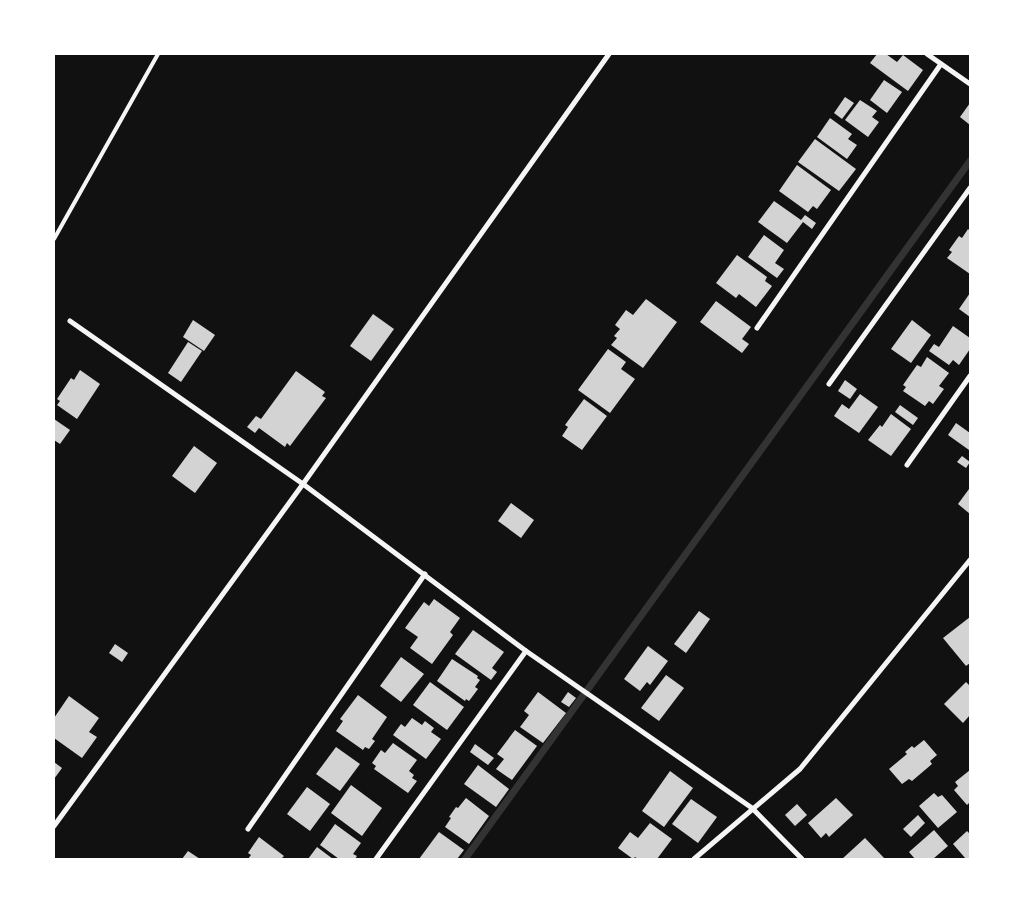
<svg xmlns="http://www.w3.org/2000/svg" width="1024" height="913" font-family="Barlow,sans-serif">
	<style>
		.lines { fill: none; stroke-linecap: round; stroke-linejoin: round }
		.stream { stroke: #333; stroke-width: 7 }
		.building { fill: #d3d3d3 }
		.service { stroke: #f5f5f5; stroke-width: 4 }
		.minor { stroke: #f5f5f5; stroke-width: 5 }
	</style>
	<rect width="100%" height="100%" fill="#111"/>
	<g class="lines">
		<path class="stream" d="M465,859L970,161"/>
	</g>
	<g class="building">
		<path d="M877,54H886L897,62L903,55L923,70L908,91L870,63Z"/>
		<path d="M884,80L902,92L887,113L870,100Z"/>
		<path d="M845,97L854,103L842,119L834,113Z"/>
		<path d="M860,100L877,111L872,117L879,122L868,137L845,120Z"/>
		<path d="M970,103V125L960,117Z"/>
		<path d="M830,118L852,134L848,139L857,145L847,159L817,137Z"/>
		<path d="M815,139L856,169L839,191L798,162Z"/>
		<path d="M797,165L831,190L817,209L813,206L808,212L779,191Z"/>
		<path d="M774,201L801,220L805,215L816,223L812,229L803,222L787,243L758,222Z"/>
		<path d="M968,229L970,231V274L947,258L952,252L949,250L959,236L962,238Z"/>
		<path d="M764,235L784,250L775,263L784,269L777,278L748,257Z"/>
		<path d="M737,255L767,277L765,281L772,286L756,307L739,294L736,298L716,283Z"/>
		<path d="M970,293V317L959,309Z"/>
		<path d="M646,299L677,322L643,368L611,345L617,338L614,336L620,329L615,325L626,310L633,315Z"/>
		<path d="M716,301L751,327L742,339L749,344L742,353L700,322Z"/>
		<path d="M373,314L394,329L371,361L350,346Z"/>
		<path d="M193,320L215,335L204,351L183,337Z"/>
		<path d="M912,320L931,335L911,363L891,349Z"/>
		<path d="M953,326L970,338V349L959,365L953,360L949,365L929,351L934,344L939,347Z"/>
		<path d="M188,342L202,351L181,382L168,373Z"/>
		<path d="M608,349L626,362L621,369L635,379L610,413L578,390Z"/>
		<path d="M927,357L949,373L939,386L944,389L933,404L929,401L925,406L903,391L906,387L903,385L917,365L921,367Z"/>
		<path d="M80,370L100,384L77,419L57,405L60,401L57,399L71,378L74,380Z"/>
		<path d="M296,371L325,392L322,396L326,398L290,446L287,443L285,447L259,428L255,433L247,427L256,416L261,419Z"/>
		<path d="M845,380L857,389L850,399L838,391Z"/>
		<path d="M860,394L878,407L859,433L834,416L842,404L849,409Z"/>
		<path d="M584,399L607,416L582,450L562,436L568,427L565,425Z"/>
		<path d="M900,405L918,418L913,425L895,412Z"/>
		<path d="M891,414L911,429L891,456L868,440L880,425L882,427Z"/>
		<path d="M54,419L70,430L60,444L54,440Z"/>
		<path d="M956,423L970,433V447L969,450L948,435Z"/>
		<path d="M194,446L217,463L195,493L172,476Z"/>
		<path d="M962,456L970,462L966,468L957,462Z"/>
		<path d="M969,489L970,490V514L958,504Z"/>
		<path d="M511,503L534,520L521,538L498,521Z"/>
		<path d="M434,599L460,618L450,632L453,635L432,664L410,648L418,637L405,628L424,602L429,606Z"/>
		<path d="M699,611L710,619L686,653L674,644Z"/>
		<path d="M970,617V663L966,666L943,638Z"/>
		<path d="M473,630L504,652L492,668L497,672L491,680L455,654Z"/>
		<path d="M115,644L128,653L122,662L109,653Z"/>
		<path d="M648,646L668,661L650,685L647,682L640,691L624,679Z"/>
		<path d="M401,657L424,674L401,702L380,686Z"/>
		<path d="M452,659L478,676L477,678L480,680L475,687L478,689L469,701L466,699L465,701L437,681Z"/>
		<path d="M666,675L684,688L659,721L641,708Z"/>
		<path d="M430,682L464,707L447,730L413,705Z"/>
		<path d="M966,682L970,686V715L963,723L944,704Z"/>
		<path d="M538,692L566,713L543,743L520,727L529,715L524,711Z"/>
		<path d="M568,692L576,698L569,707L561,702Z"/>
		<path d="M358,695L387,717L372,739L375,741L369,749L365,747L363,750L336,731L343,721L340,719Z"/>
		<path d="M69,696L99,718L89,732L97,737L82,758L54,738V718Z"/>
		<path d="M412,718L422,725L425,721L434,728L431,732L441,739L426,759L393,735L401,724L405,727Z"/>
		<path d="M515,730L537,746L512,780L496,769L504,759L497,754Z"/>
		<path d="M924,740L937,755L930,761L932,764L912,781L909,779L902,784L889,769L907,754L905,752L912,746L914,748Z"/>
		<path d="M393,743L417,760L409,771L414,775L412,778L417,781L408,793L374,769L376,766L372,763L381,750L385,753Z"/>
		<path d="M475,744L494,758L488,765L470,752Z"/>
		<path d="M336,747L360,764L340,791L316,774Z"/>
		<path d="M54,762L62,768L54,779Z"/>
		<path d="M478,765L509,789L496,807L464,784Z"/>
		<path d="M970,770V802L967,805L954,790L958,786L955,782Z"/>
		<path d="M670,771L693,788L664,827L642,811Z"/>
		<path d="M351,785L382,808L362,836L331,813Z"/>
		<path d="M307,787L330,804L310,831L287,814Z"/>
		<path d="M934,793L938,797L942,795L957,812L938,828L919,806Z"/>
		<path d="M466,798L489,816L469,844L445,827L451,818L449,817L456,807L458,808Z"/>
		<path d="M836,798L853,815L829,837L826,833L821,838L808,823Z"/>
		<path d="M691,799L717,817L698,843L672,824Z"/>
		<path d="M797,804L807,815L795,826L785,815Z"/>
		<path d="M918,815L925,823L911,837L903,829Z"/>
		<path d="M650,823L672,839L657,859H638L635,857L633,859L618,848L630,832L638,838Z"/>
		<path d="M335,824L361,843L353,854L357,856L355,859H339L320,845Z"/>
		<path d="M934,830L948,846L933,859H915L909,852Z"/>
		<path d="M967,831L970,834V859H966L953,844Z"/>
		<path d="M439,832L464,850L457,859H419Z"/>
		<path d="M259,837L284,856L281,859H248L251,855L248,853Z"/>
		<path d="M865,838L885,859H842Z"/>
		<path d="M317,847L333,859H308Z"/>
		<path d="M188,851L200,859H182Z"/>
	</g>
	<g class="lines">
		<path class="service" d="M54,239L158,54"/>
		<g class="minor">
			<path d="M927,54L970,84"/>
			<path d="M70,321L303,484L526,651L752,808L802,859"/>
			<path d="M757,328L941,64"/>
			<path d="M829,384L970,188"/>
			<path d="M907,465L970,376"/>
			<path d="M54,826L303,484L609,54"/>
			<path d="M248,829L425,574"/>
			<path d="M376,859L526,651"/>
			<path d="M694,859L800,769L970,560"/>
		</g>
	</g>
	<rect width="1024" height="913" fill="none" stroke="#ffffff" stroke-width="110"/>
</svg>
